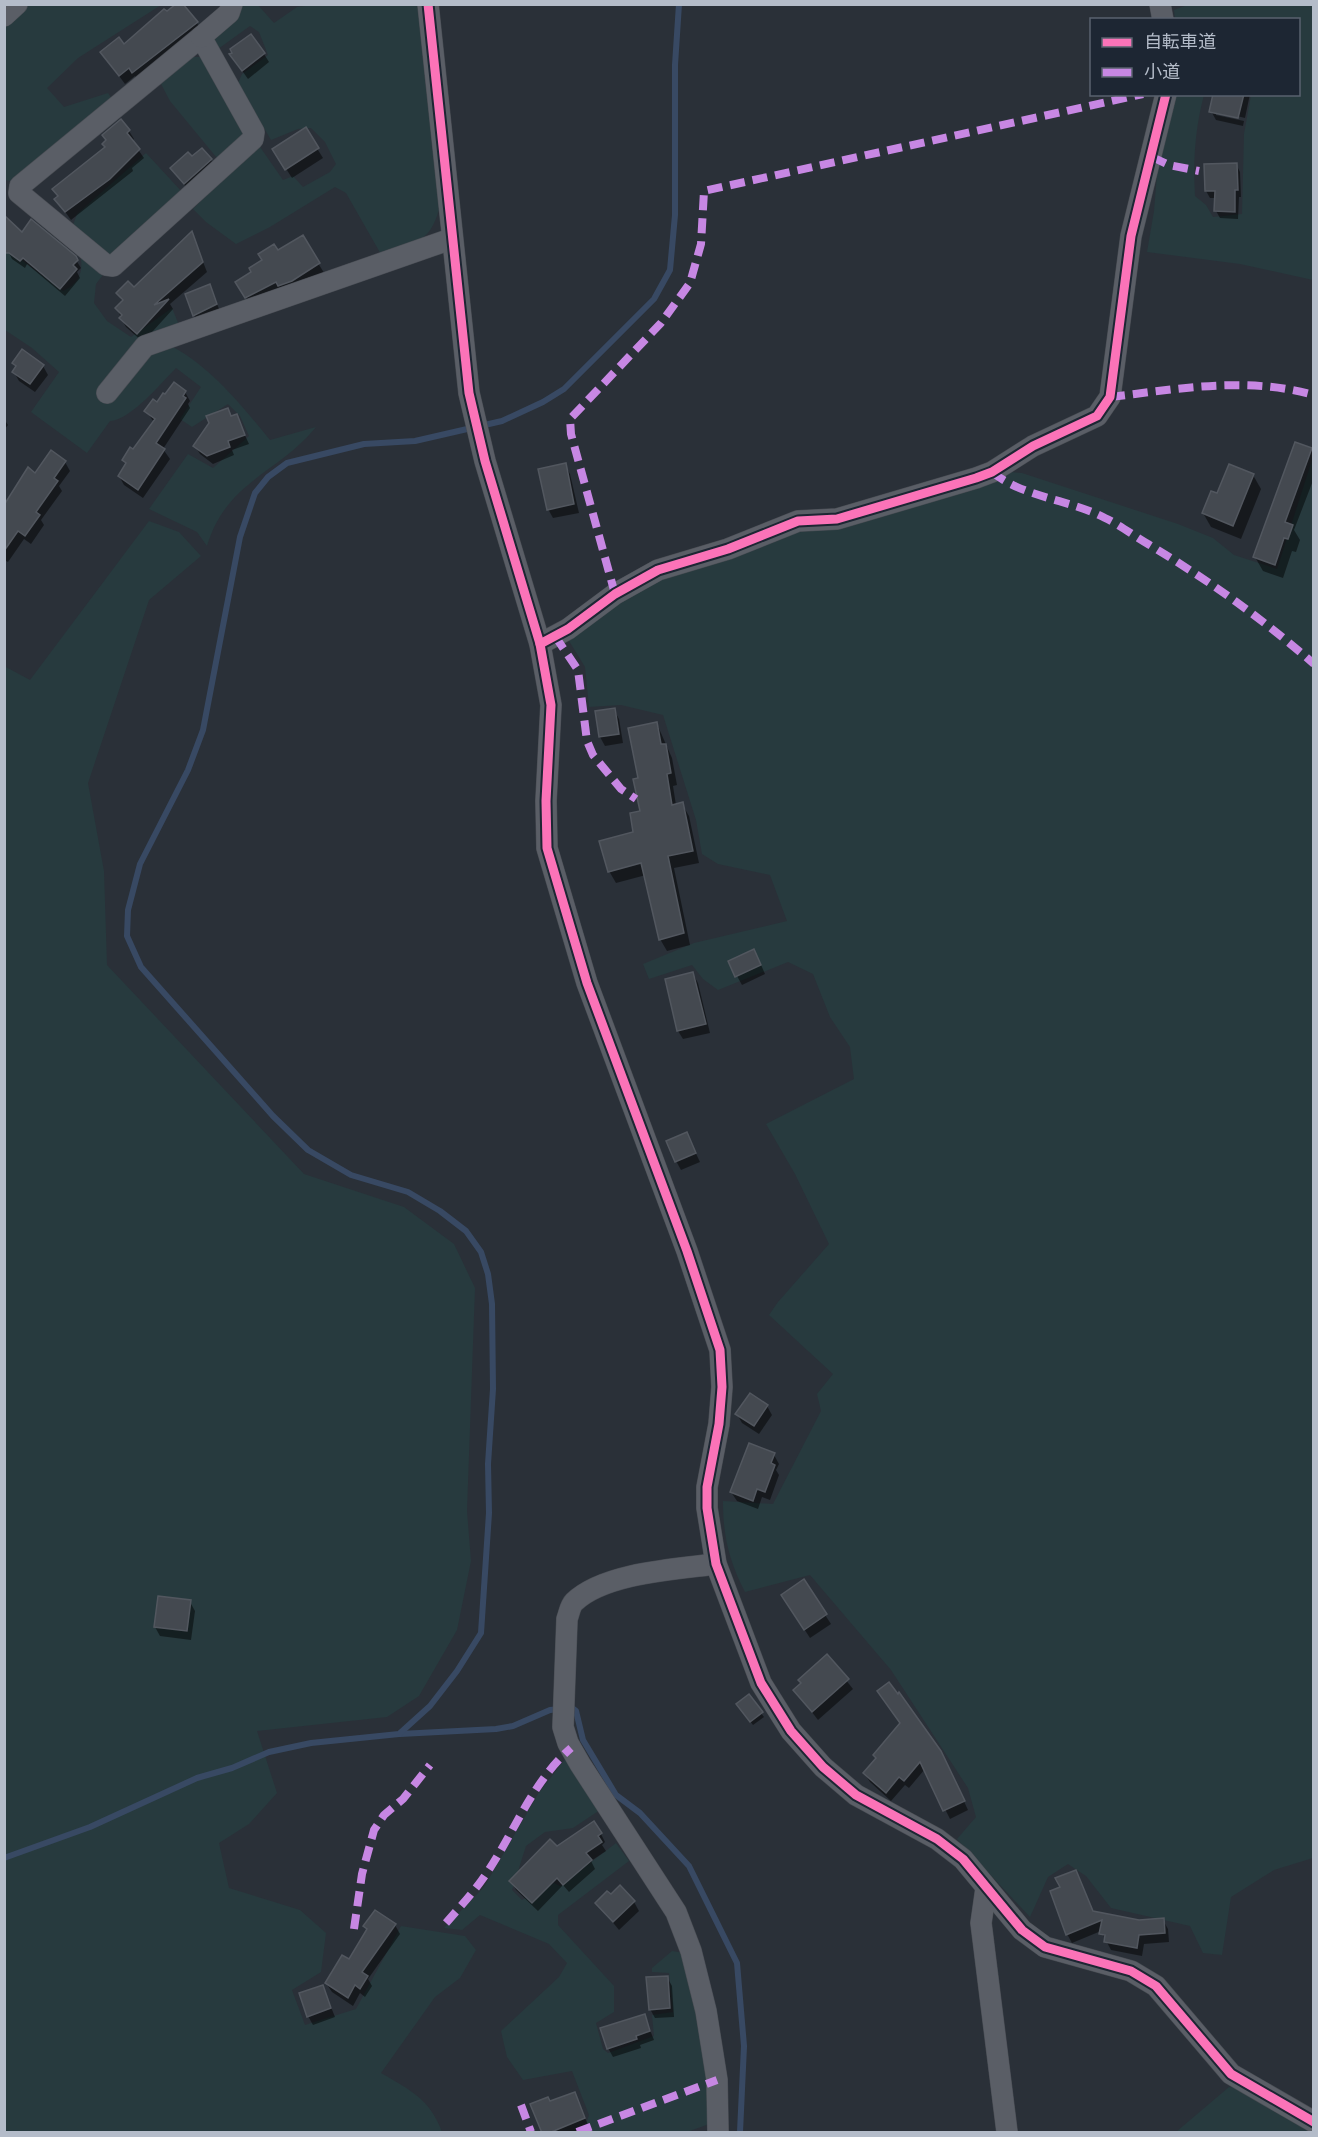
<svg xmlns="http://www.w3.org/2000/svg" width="1318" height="2137" font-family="'Source Sans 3','Noto Sans JP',sans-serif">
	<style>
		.green { fill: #273a3e }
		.shadow { fill: #0007 }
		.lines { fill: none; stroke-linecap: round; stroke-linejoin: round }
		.stream { stroke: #384963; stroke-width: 6 }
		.building { fill: #444950; stroke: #52575f; stroke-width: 1.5 }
		.minor-casing { stroke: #484c53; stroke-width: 22 }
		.minor { stroke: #5a5e66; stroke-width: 21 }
		.quiet { stroke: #c787e3; stroke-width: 8; stroke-dasharray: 15 8; stroke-linecap: butt }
		.cycleway-casing { stroke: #1d2633; stroke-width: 13 }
		.cycleway { stroke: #fb73b8; stroke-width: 9 }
	</style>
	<rect width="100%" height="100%" fill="#2a3038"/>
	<g class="green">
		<path d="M1190,4L1313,5V280L1240,264L1147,252L1154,211L1157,175L1176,95H1204C1195,129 1193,160 1195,196L1206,205L1213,217L1242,214L1244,134L1251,95L1298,94V20L1175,19L1174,10Z"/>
		<path d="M29,5H161L78,58L47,88L64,107L108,93L112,99L11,181L5,180V27Z"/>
		<path d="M242,5H258L274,23L297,7L313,5H421L439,209C430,244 412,244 382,256L346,193L335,187L270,227L236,244L206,222L193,209L258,144L283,180L293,176L303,187L330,172L336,164L325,142L311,128L298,129L271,140L238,83L242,74L268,55L259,32L250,26L218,49L213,38L240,14Z"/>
		<path d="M191,57H204L245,127L242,136L217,158L170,101L160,82Z"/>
		<path d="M146,153L182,192L125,246L96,284L94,303L107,321L131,337L172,308L179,325L173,347C213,369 242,406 270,440L316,427C278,474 227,480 207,546L197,532L149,509L188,454L213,468L249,436L240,416L228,404L192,427L180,419L201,387L176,368C162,382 131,420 110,421L87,453L31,412L59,372L32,348L5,330L4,247L63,291C92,277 80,253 72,228L77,214Z"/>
		<path d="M1313,457V1858L1274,1870L1231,1897L1222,1955L1203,1953L1190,1926L1111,1908L1086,1876L1068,1864L1048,1877L1030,1917L957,1839L976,1817L968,1788L891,1670L810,1575L745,1592C729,1561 723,1536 723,1501L773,1504L821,1411L817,1394L833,1374L769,1315L778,1302L829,1244L795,1174L766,1124L854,1079L850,1047L830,1017L813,974L788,962L718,990L703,979L692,965L649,979L643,964L694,943L787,921L770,875L718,864L702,854L696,820L663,715L621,705L589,707L585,667L566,636L659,578L800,527L950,492L1011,472L1022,473L1178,524L1213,538L1234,555L1277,569Z"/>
		<path d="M149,521L179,532L201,556L149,600L88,783L104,871L107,965L304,1174L404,1207L454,1244L475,1288L467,1511L471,1561L457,1630L419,1696L387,1717L257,1731L277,1793L249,1824L219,1843L229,1888L300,1910L326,1933L321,1972L292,1990L305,2025L356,2009L401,1926L465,1936L476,1950L460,1978L435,1997L381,2073C410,2090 430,2099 442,2132H5L4,666L30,680Z"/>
		<path d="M569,1754L600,1810L573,1828L545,1832L526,1846L512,1890L522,1900L554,1883L560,1886L616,1843L629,1861L558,1915V1925L614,1986V2012L596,2023L603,2049L608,2053L654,2036L652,2015L673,2012L669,1973L652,1972V1968L672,1951L684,1953L703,2038L712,2123L687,2132H583L589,2115L572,2071L523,2080L507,2057L501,2031L559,1977L567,1963L549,1944L480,1915L462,1930L444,1928L484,1887L538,1794Z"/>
		<path d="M1229,2087L1244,2088L1314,2128L1313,2132H1176Z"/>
	</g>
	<g class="shadow">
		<path d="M197,23L202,32L138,81L135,76L125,84L102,53Z"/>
		<path d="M264,54L269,62L248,79L231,55Z"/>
		<path d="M1215,94H1250L1245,118L1216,111V115L1244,121L1243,126L1216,120L1211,111Z"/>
		<path d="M305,129L323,158L292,178L274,150Z"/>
		<path d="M129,131L134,139L132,141L144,158L132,168L133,171L71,220L56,199L59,197L54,189L106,147L108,141Z"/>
		<path d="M211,160L216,169L190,192L171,168Z"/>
		<path d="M1236,164L1240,172L1241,197H1239L1238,219L1220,218L1216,211V198H1210L1206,191Z"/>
		<path d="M192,234L207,272L170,304L173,309L143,342L126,327L121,318L117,308L123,302L118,294L134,289Z"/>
		<path d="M302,237L326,276L253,309L237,282Z"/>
		<path d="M8,251L76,260L81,268L77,272L80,278L65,296L27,264L25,268L12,259Z"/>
		<path d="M210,286L221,314L199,324L194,315Z"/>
		<path d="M13,363L43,366L48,375L35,392L19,381L14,372L16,368Z"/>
		<path d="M185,392L190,401L188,404L190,408L163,449L170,459L143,498L124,485L119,476L126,465L123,460L134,451L154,422L146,411Z"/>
		<path d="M236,416L249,444L232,450L234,455L213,464L200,454L195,446Z"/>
		<path d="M4,419L8,425L4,430Z"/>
		<path d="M1311,449L1314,454V478L1294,530L1300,540L1296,552L1292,551L1283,578L1263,571L1255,557Z"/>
		<path d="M65,462L70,471L59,486L62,491L41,520L44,525L31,544L24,539L8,562L4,560V507L35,475Z"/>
		<path d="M565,465L570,474L579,513L553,518L548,509Z"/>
		<path d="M1253,475L1261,489L1241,539L1211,527L1203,513L1218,495Z"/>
		<path d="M614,710L619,719L623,743L605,746L600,737Z"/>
		<path d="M657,724L672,758L677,785L673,786L676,805L682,804L689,816L699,863L674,868L690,945L667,951L660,939L646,875L616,883L609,871L635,833L641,812L640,780Z"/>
		<path d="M759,960L765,974L742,985L737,976Z"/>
		<path d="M693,974L698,983L710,1033L683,1039L678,1031Z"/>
		<path d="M691,1143L700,1162L681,1170L676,1161Z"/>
		<path d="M767,1406L772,1415L759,1434L742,1423L737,1414Z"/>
		<path d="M774,1455L779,1464L776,1470L779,1475L770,1500L762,1497L758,1509L737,1501L731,1492Z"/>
		<path d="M803,1581L831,1624L810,1638L788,1604Z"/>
		<path d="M190,1602L195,1611L191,1640L160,1636L155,1627Z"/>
		<path d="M827,1656L853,1689L818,1720L795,1690Z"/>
		<path d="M879,1692L945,1761L968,1810L950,1819L925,1769L909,1788L905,1785L891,1801L870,1782L865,1774L901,1724Z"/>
		<path d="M748,1696L764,1717L753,1725L740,1708Z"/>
		<path d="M601,1834L605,1842L602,1845L606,1851L591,1861L595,1869L569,1892L563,1885L538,1911L516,1890L511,1881L557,1848Z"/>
		<path d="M1076,1872L1093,1913L1139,1921L1163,1920L1168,1929L1169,1942L1144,1944L1142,1956L1111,1950L1101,1931L1072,1943L1067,1934L1062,1887Z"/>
		<path d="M634,1902L639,1911L619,1930L597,1903Z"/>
		<path d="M395,1925L400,1934L368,1979L372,1986L365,1997L360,1993L353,2006L332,1992L326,1983L349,1961L368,1932L365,1926Z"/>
		<path d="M667,1977L672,1986L674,2017L655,2018L650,2009Z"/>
		<path d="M323,1987L335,2017L313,2025L308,2016Z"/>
		<path d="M644,2015L654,2040L640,2045L641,2048L613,2057L608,2048Z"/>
		<path d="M574,2093L589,2127L576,2132H544L550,2103Z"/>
	</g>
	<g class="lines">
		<g class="stream">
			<path d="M400,1734L496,1729L513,1726L550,1710L572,1708L576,1711L583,1740L616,1795L640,1813L689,1866L737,1963L744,2046L740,2132"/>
			<path d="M4,1858L90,1827L197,1778L232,1768L269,1752L311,1743L399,1734L430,1706L457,1671L481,1633L489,1513L488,1464L493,1389L492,1304L488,1274L481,1252L466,1231L440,1211L408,1192L351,1175L308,1150L273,1116L141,967L127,936L128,910L140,864L188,770L203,730L240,537L255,493L268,477L287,463L364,444L415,441L502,421L543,402L564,389L654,299L670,270L675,215V65L679,4"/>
		</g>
	</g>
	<g class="building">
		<path d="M176,4H183L198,22L132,73L129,68L119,76L100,52L119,37L124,44L164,9L167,11Z"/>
		<path d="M251,34L265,53L242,71L229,54L232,53L230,49Z"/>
		<path d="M1213,94H1244L1238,118L1209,112Z"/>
		<path d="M121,119L130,130L127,133L140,149L110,179L65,212L54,199L58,196L52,189L105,147L102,144L106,140L102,135Z"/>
		<path d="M306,127L319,148L285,170L272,149Z"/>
		<path d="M202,148L212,159L184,184L170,168L188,152L192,156Z"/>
		<path d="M1237,163L1238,190H1235V212L1214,211L1215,191H1205L1204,164Z"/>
		<path d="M4,215L22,232L31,219L76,256L78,260L73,265L77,269L60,289L23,258L20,261L9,253H4Z"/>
		<path d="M192,231L203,262L154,305L169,299L137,334L119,318L122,315L115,308L123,300L116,293L128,281L134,287Z"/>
		<path d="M303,235L320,263L292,281L278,286L276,282L245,298L235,282L251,272L249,268L262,260L258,254L274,244L278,250Z"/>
		<path d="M210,284L217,304L193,316L185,294Z"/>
		<path d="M22,349L44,365L30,384L12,372L16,366L12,363Z"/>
		<path d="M174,382L186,391L183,396L186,398L156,443L165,449L138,490L118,476L126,463L122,460L130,447L133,449L155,419L144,411L153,399L157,402L163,393L165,394Z"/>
		<path d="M228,408L231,416L237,414L245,435L228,441L230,447L207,456L193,446L209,423L206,416Z"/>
		<path d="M1295,442L1312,448L1285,522L1293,525L1288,539L1284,538L1275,565L1253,557Z"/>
		<path d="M51,450L66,461L54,478L58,481L36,512L40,515L25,536L18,531L4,551V505L28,467L35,473Z"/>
		<path d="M566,463L574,504L547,510L538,469Z"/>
		<path d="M1229,464L1254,474L1233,526L1202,513L1211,491L1217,493Z"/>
		<path d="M615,708L619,734L599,737L595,711Z"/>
		<path d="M657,722L661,744H666L671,773L667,774L672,805L683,802L693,851L668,856L684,933L659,940L641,863L608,872L599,841L633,832L630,813L640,811L633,779L638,778L628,728Z"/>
		<path d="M754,949L761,965L735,977L728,961Z"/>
		<path d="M693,972L706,1024L677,1031L665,979Z"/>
		<path d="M687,1132L696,1153L675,1162L666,1141Z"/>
		<path d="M750,1393L768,1405L754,1426L735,1414Z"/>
		<path d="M749,1443L775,1453L771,1463L775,1465L765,1492L757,1489L753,1501L730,1492Z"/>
		<path d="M804,1579L827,1614L804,1630L781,1595Z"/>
		<path d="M158,1596L191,1600L187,1631L154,1627Z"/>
		<path d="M827,1654L849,1679L812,1712L793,1690L801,1683L798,1680Z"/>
		<path d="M889,1682L898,1694L899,1692L941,1751L965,1801L943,1811L920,1762L904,1781L899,1777L886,1793L863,1773L876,1758L873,1755L900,1723L877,1691Z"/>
		<path d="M749,1694L763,1712L750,1722L736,1704Z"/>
		<path d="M594,1821L602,1833L598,1836L602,1842L586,1853L592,1860L563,1885L557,1878L532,1903L509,1881L550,1839L557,1846Z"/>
		<path d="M1076,1870L1093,1911L1139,1920L1164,1918L1165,1933L1139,1935L1137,1948L1104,1942L1105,1935L1099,1934L1102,1920L1066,1935L1050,1891L1060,1887L1055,1878Z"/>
		<path d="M620,1885L635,1901L613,1922L595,1903L607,1891L611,1894Z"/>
		<path d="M375,1910L396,1924L362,1972L368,1976L360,1989L355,1985L348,1998L325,1983L342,1955L349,1959L367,1929L363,1926Z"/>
		<path d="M668,1976L670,2008L649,2010L646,1977Z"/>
		<path d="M323,1985L331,2008L307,2017L299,1993Z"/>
		<path d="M645,2014L650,2031L636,2036L637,2039L607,2049L600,2028Z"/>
		<path d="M575,2092L585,2118L549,2133H542L530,2104L548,2097L550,2101Z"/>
	</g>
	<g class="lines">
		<defs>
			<g id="minor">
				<path d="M428,4L469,393L485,461L540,644L551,705L546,801L547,848L587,983L687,1251L720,1350L722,1387L719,1424L707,1487V1508L716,1564L761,1683L791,1731L823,1767L856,1795L937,1839L963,1859L1022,1930L1045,1947L1131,1971L1156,1986L1231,2074L1314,2122"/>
				<path d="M1160,4L1163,20"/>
				<path d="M4,16L17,4"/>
				<path d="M201,37L254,132L253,139L113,266L106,265L19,193L20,186Z"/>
				<path d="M201,37L229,13L232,4"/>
				<path d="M107,393L145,346L451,239"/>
				<path d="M540,644L568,629L615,594L658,570L728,549L798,521L837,519L976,478L992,472L1033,446L1097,416L1110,397L1131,236L1166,94"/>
				<path d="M716,1564C676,1569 604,1573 574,1602C570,1606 569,1614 567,1619L563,1727L568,1743L580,1764L676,1912L691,1951L706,2011L717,2080L718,2132"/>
				<path d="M986,1888L981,1923L1007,2132"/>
			</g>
		</defs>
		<use href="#minor" class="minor-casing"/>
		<use href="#minor" class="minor"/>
		<g class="quiet">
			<path d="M1152,157L1169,165L1199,171"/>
			<path d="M1110,397C1178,389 1246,376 1314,395"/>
			<path d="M992,472C1024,498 1069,499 1105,518C1120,525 1134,536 1148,544C1211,582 1259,616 1314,664"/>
			<path d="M615,594L571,434L570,419L661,323L690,283L701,244L704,191L1143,94"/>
			<path d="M555,636L578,670L587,741L593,755L621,789L636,799"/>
			<path d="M446,1923C459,1908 473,1893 484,1877C514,1834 531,1783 571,1748"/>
			<path d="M354,1929L362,1874L374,1830L384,1815L403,1799L430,1765"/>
			<path d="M521,2105L531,2132"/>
			<path d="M577,2132L717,2080"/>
		</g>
		<defs>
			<g id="cycleway">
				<path d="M428,4L469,393L485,461L540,644L551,705L546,801L547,848L587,983L687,1251L720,1350L722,1387L719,1424L707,1487V1508L716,1564L761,1683L791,1731L823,1767L856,1795L937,1839L963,1859L1022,1930L1045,1947L1131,1971L1156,1986L1231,2074L1314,2122"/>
				<path d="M540,644L568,629L615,594L658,570L728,549L798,521L837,519L976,478L992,472L1033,446L1097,416L1110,397L1131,236L1166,94"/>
			</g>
		</defs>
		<use href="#cycleway" class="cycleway-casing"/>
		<use href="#cycleway" class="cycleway"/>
	</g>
	<rect width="1318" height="2137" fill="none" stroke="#b4bcc9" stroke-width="12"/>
	<rect x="1090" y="18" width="210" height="78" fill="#1d2633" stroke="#59626f" stroke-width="1.5"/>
	<rect x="1102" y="38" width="30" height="9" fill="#fb73b8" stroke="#59626f" stroke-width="1.5"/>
	<text x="1144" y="48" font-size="18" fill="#b4bcc9">自転車道</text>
	<rect x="1102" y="68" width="30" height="9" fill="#c787e3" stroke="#59626f" stroke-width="1.5"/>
	<text x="1144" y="78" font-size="18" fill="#b4bcc9">小道</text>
</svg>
